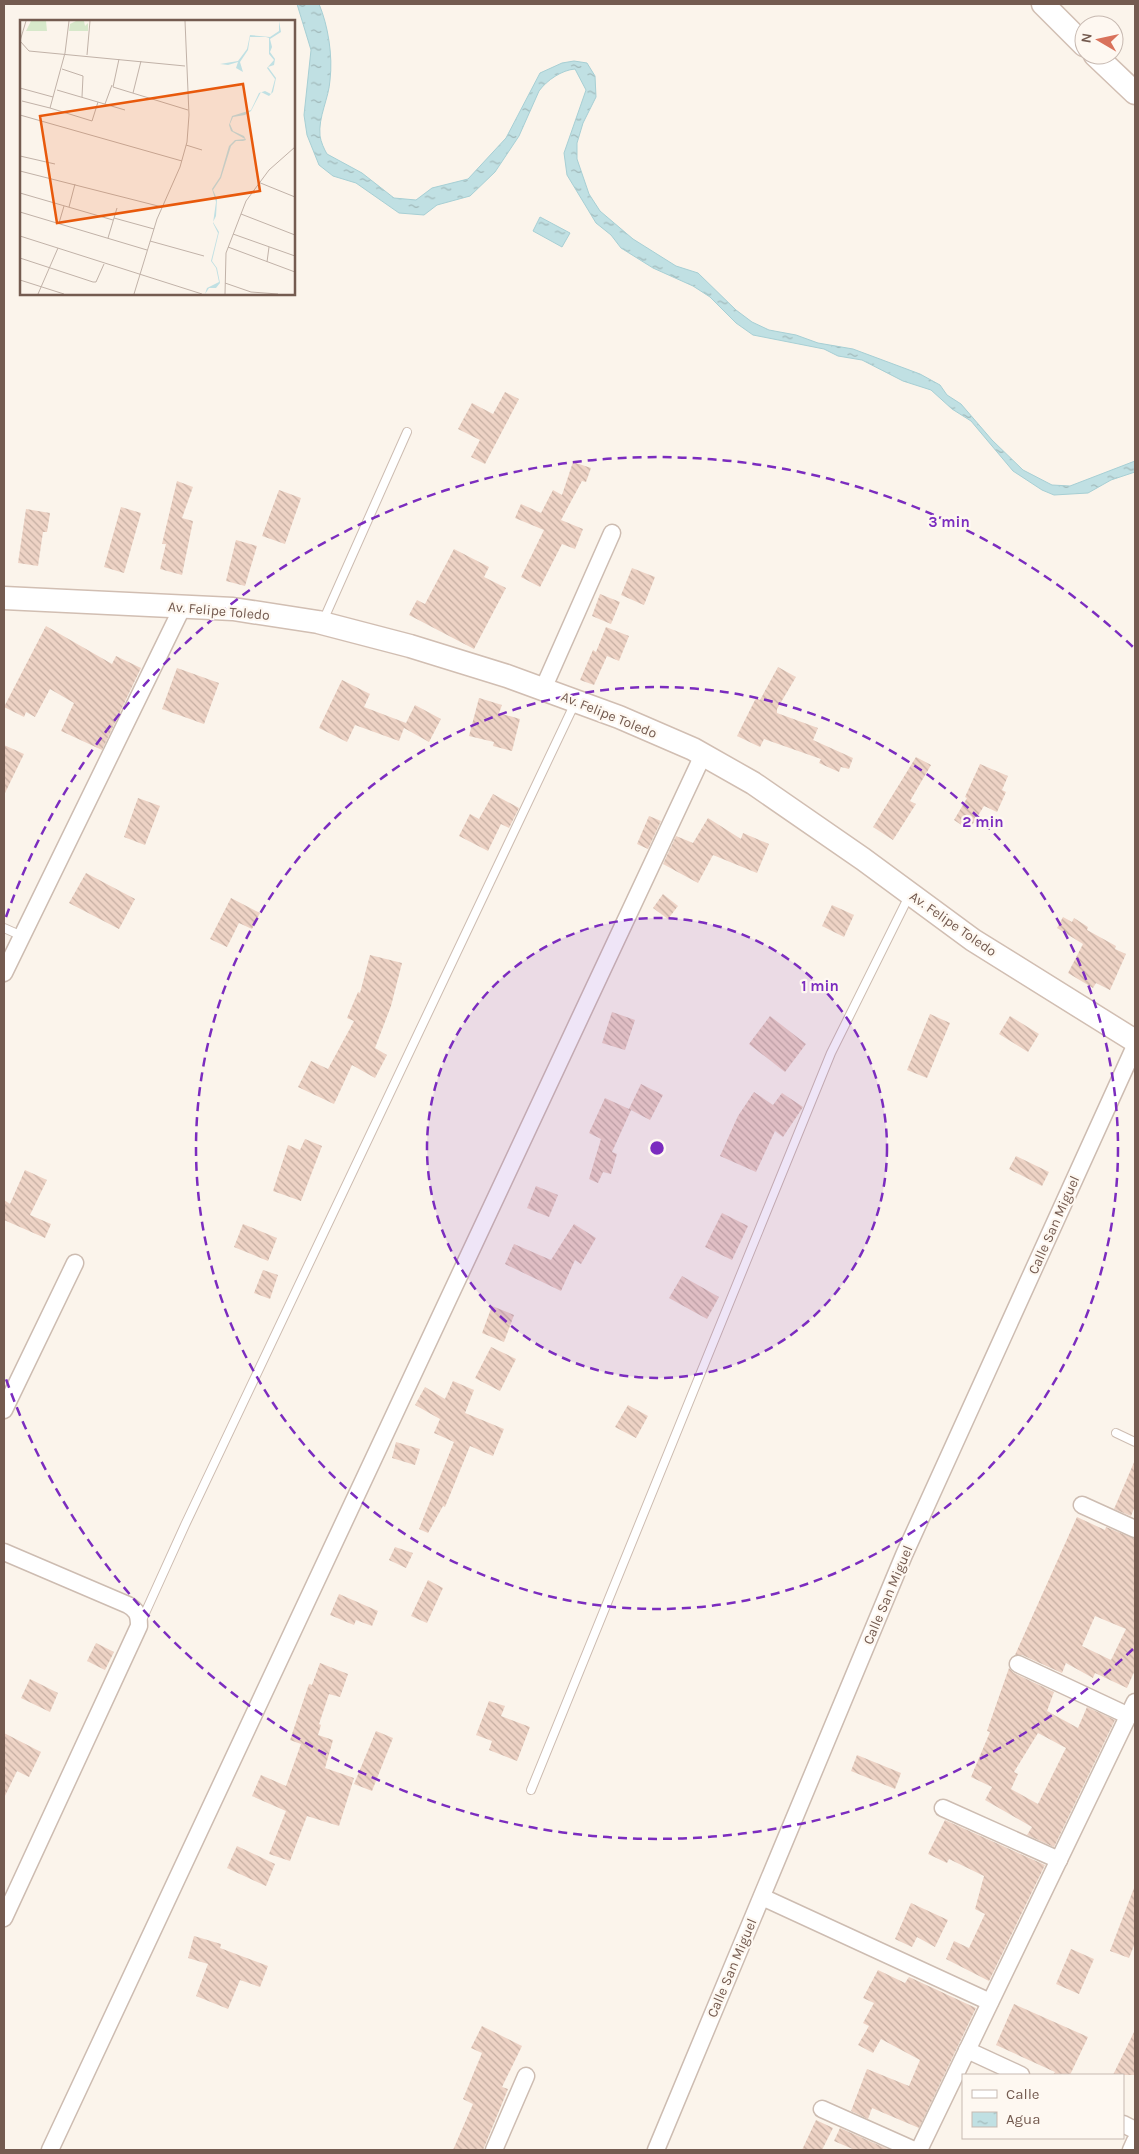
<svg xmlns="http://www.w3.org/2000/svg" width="1139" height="2154" font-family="Karla,sans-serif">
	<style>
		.water { fill: url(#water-ripples); stroke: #a7cfd4 }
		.building { fill: url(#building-back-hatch); fill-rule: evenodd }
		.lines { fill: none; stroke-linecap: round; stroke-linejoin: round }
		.lane-casing { stroke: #cdbcb1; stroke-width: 10 }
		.street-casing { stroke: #cdbcb1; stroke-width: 19 }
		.secondary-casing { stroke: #d1beb2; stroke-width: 25 }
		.lane { stroke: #fff; stroke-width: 8 }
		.street { stroke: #fff; stroke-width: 16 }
		.secondary { stroke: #fff; stroke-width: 22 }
		.ring { fill: none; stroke: #7b2cbf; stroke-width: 2.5; stroke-dasharray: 9 6 }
		.labels { text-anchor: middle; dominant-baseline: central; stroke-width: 4.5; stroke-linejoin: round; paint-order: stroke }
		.street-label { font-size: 14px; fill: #745b50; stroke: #fef8f1 }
		.inset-road { fill: none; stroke: #c1b2a8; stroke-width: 1 }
		.view { fill: #e8590c; fill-opacity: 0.15; stroke: #e8590c; stroke-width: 2.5 }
		.inset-edge { fill: none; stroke: #745b50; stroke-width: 2.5 }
		.centre { fill: #7b2cbf; stroke: #fef8f1; stroke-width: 2.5 }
		.ring-label { font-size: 15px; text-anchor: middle; font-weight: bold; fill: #7b2cbf; stroke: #fef8f1; stroke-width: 4.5; stroke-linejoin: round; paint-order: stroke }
	</style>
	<defs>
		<pattern id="water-ripples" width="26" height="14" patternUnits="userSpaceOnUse" patternTransform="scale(1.25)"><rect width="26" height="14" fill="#c0e0e3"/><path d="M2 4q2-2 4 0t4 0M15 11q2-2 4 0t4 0" fill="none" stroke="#a1b9ba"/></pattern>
		<pattern id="building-back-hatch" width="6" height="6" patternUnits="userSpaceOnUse" patternTransform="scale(1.25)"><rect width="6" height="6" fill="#eed3c5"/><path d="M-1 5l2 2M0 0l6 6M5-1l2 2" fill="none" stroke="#c5aea2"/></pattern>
	</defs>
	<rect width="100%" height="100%" fill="#fbf4eb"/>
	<g class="water">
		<path d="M297,4H319C328,25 333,56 330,80C329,98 318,117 320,136C321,142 324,149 327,154L362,173L394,198L416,200L432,188L468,179L506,138L540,73L562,63L574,61L587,63L595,76L596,97L583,123L577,143V159L589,194L600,211L633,239L676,266L698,273L736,310L752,322L769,330L796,335L818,343L853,349L920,374L940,385L947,395L961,404L992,440L1023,470L1052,485L1070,486L1135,461V472L1111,480L1088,493L1054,495L1042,490L1013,471L971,421L952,409L931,390L903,381L862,360L838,356L824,349L753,335L736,323L710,297L693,286L653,268L621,248L611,235L596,223L567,175L564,153L586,90L575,69C562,70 547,80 539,91L519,136L495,172L470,196L437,205L424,215L399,213L356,183L333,176L319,165L307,135L304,115L311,50Z"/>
		<path d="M540,217L570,233L562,247L533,231Z"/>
	</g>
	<g class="building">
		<path d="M505,392L519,399L485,464L471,457L480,440L458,429L472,403L493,414Z"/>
		<path d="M573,462L591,468L586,482L582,481L561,520L583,529L575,549L562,544L540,587L521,577L544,530L515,518L521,504L541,513L553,490L562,495Z"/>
		<path d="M177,481L193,487L182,518L193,521L182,575L160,569L166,544H162Z"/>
		<path d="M279,490L301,498L285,544L262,536Z"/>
		<path d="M121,507L141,513L124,573L104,567Z"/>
		<path d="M26,509L50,513L47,532H43L38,566L18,563Z"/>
		<path d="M236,540L257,546L245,586L226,581Z"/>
		<path d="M454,549L489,567L484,577L506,588L474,649L409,615L417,600L425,604Z"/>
		<path d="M632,568L655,577L644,605L621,595Z"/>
		<path d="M600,594L620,602L611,624L592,616Z"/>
		<path d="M46,626L112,664L116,656L141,668L102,750L61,731L74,703L50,689L35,717L26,712L24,717L4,707Z"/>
		<path d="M606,627L629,636L619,661L607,656L594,685L580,680L593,650L596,652Z"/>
		<path d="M778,667L796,677L777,709V713L818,728L813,740L853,758L849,769L841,767L839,772L819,763L821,759L764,739L760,747L737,736L756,698L760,700Z"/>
		<path d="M177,668L219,683L204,724L162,709Z"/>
		<path d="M342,680L370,694L364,707L406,723L415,705L441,719L429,742L404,728L399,741L355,725L347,742L319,728Z"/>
		<path d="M479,698L502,705L499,713L520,719L512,751L493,746L494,742L469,736Z"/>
		<path d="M4,745L24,754L4,795Z"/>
		<path d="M916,757L931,765L910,801L916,804L893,840L873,827Z"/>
		<path d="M980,764L1008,776L1002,790L1006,792L997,812L984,806L969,830L954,820L967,798L965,797Z"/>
		<path d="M493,794L519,808L509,828L501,824L488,851L459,836L470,814L479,819Z"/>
		<path d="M138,798L160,806L145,845L124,837Z"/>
		<path d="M649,816L661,821L648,849L637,844Z"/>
		<path d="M708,818L741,839L743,833L769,844L757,873L713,855L698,883L663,864L676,836L693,843Z"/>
		<path d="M86,873L135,899L119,929L69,903Z"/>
		<path d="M663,894L678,906L668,919L653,908Z"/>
		<path d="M231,898L260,913L252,929L239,923L227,947L210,939Z"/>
		<path d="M832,905L854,915L844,937L822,926Z"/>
		<path d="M1063,917L1072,922L1074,918L1088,927L1087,930L1116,946L1115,949L1126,954L1110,990L1096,983L1093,988L1068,973L1083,944L1057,928Z"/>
		<path d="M370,955L402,963L391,1006L375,1048L387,1055L375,1078L352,1065L334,1104L298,1087L311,1061L328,1069L354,1021L347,1018L358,992L360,993Z"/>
		<path d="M612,1012L635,1020L625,1050L602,1043Z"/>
		<path d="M930,1014L950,1023L927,1078L907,1070Z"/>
		<path d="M770,1016L806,1044L785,1072L749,1044Z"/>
		<path d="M1010,1016L1039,1034L1028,1052L999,1034Z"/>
		<path d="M641,1084L663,1095L650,1120L631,1110L612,1152L617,1154L611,1174L603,1172L598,1183L589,1179L601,1139L589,1133L605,1098L629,1109Z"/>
		<path d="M754,1092L773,1105L782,1093L803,1107L783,1137L775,1131L756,1172L720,1156L738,1116Z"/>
		<path d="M305,1139L322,1146L301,1201L273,1191L288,1145L300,1150Z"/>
		<path d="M1016,1156L1049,1172L1042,1186L1009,1169Z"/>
		<path d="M25,1170L47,1180L30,1215L51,1224L45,1238L4,1220V1200L10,1204Z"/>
		<path d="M536,1186L558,1195L549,1217L527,1208Z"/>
		<path d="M722,1213L748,1226L732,1260L705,1247Z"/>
		<path d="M243,1224L277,1238L268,1261L234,1247Z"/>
		<path d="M574,1224L596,1238L581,1264L575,1260L561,1291L505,1264L514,1244L551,1260Z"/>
		<path d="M263,1270L278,1275L270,1299L254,1293Z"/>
		<path d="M682,1276L719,1297L707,1319L669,1298Z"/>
		<path d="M492,1306L514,1315L504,1342L482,1333Z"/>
		<path d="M491,1347L516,1359L500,1391L475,1378Z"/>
		<path d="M453,1381L474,1390L465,1413L504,1429L493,1456L470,1446L445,1507L443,1506L428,1533L419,1529L454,1442L434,1433L440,1419L415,1405L425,1387L445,1399Z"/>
		<path d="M628,1405L648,1416L636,1438L615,1427Z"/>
		<path d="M396,1442L420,1449L415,1465L392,1458Z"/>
		<path d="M1135,1460V1506L1131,1516L1114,1509Z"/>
		<path d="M1077,1517L1105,1530L1106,1527L1135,1539V1670L1127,1688L1095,1673L1093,1678L1066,1663L1062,1673L1022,1655H1015ZM1095,1616L1126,1629L1111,1660L1082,1646Z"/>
		<path d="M395,1547L413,1553L406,1568L389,1560Z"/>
		<path d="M428,1580L443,1588L427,1623L411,1616Z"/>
		<path d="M339,1594L378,1611L372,1626L356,1620L354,1625L330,1615Z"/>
		<path d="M96,1643L114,1652L105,1670L87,1661Z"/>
		<path d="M320,1663L348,1674L340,1697L329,1694L319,1724L321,1725L318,1735L333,1740L325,1768L354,1778L339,1826L307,1816L290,1861L269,1854L286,1811L252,1796L261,1775L286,1786L301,1744L290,1740L309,1684L312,1685Z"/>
		<path d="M1009,1668L1014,1673L1054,1692L1047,1711L1078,1728L1087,1707L1115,1720L1054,1847L1027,1835L1032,1827L985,1800L992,1787L971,1777L990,1732L987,1731ZM1038,1733L1066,1748L1038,1804L1011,1789L1018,1774L1014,1772Z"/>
		<path d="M30,1679L58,1693L50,1712L21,1698Z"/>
		<path d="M489,1701L505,1706L501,1716L530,1727L517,1761L489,1750L492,1741L476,1735Z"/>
		<path d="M376,1731L393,1738L372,1791L354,1784Z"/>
		<path d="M4,1733L41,1752L29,1777L17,1771L4,1798Z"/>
		<path d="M857,1755L901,1773L895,1789L851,1771Z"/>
		<path d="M945,1820L1045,1865L989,1981L946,1959L954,1941L969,1948L985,1914L975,1909L984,1876L949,1859L947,1863L928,1854Z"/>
		<path d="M237,1846L275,1864L266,1886L227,1868Z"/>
		<path d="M1134,1888L1135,1943L1129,1958L1110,1951Z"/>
		<path d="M911,1903L948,1920L935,1947L917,1937L912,1947L895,1939Z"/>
		<path d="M194,1936L221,1944L220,1948L268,1966L260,1987L240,1980L228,2009L196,1996L208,1964L188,1958Z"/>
		<path d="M1071,1949L1094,1959L1079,1994L1056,1984Z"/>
		<path d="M878,1970L905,1983L909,1977L976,2008L919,2128L872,2108L868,2119L851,2111L867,2069L909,2086L920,2060L881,2039L873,2053L858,2045L869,2026L863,2023L874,2003L863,1998Z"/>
		<path d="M1014,2004L1088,2037L1070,2075H1053L1055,2072L996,2045Z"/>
		<path d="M482,2026L522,2046L502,2087L508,2089L483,2150H453L473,2104L463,2099L482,2053L471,2048Z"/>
		<path d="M1135,2030V2075H1113Z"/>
		<path d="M816,2120L833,2128L822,2150H802Z"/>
		<path d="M840,2128L890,2150H855L834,2141Z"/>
	</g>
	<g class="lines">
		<defs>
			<g id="lane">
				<path d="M323,621L407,432"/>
				<path d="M4,928L22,936"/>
				<path d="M1116,1433L1135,1442"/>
				<path d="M141,1622L185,1525L575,703"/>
				<path d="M531,1790L831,1053L909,896"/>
			</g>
			<g id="street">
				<path d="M543,689L612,533"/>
				<path d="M4,973L183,606"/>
				<path d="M4,1410L75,1263"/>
				<path d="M1082,1505L1135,1529"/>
				<path d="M4,1552L128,1605C137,1610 139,1615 139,1626L4,1918"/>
				<path d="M1018,1664L1129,1716"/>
				<path d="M943,1808L1059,1860"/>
				<path d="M762,1897L990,2002"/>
				<path d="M967,2050L1021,2075"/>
				<path d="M822,2109L914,2150"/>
				<path d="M1123,2124L1135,2130"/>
				<path d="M50,2150L703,755"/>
				<path d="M494,2150L526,2076"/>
				<path d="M656,2150L904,1555L1135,1046"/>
				<path d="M919,2150L1135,1702"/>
				<path d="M1131,2150L1135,2141"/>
			</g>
			<g id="secondary">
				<path d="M1043,4L1084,45"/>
				<path d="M1095,55L1135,93"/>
				<path d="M4,598L233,609L318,622L410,646L507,676L619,717L693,749L753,783L863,859L973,940L1135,1041"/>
			</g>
		</defs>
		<use href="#lane" class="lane-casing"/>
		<use href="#street" class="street-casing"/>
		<use href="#secondary" class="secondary-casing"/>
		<use href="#lane" class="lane"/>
		<use href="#street" class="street"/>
		<use href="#secondary" class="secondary"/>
	</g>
	<circle cx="657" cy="1148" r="230" fill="#7b2cbf" fill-opacity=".12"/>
	<g class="ring">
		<circle cx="657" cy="1148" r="230"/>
		<circle cx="657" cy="1148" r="461"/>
		<path d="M1133 1649A691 691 0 0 1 6 1379M6 917A691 691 0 0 1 1133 647"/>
	</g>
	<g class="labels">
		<g class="street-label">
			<text transform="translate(219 611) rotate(5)">Av. Felipe Toledo</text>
			<text transform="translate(609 715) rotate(22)">Av. Felipe Toledo</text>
			<text transform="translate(953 924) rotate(35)">Av. Felipe Toledo</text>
			<text transform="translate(1054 1225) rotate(-66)">Calle San Miguel</text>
			<text transform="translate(888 1595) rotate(-67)">Calle San Miguel</text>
			<text transform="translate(732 1968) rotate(-67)">Calle San Miguel</text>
		</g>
	</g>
	<g transform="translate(20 20)">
		<rect width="275" height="275" fill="#fbf4eb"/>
		<path d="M11,1H26L27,11H6ZM56,1H64L65,6L68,3V11H49L50,4Z" fill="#d7e8ca"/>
		<path d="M259,1L261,12L250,19L252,27L250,32L255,39L254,45L248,47L256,58L253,72L249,76L241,72L231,91L225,95L213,97L210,104L213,111L224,116L226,120L223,121H216L211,126L201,158L193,170L197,179L196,196L193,202L199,212L192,241L197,248L200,263L196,268H189L185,274L187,268L199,262L196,248L191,241L198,213L193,203L196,182L192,169L200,157L209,126L215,120L225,119L211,111L209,105L212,96L231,90L239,73L245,71L251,74L255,59L247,48L254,40L249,34V18L246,17H230L228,30L220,42L223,52L216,48L218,42L208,45L200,44L218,41L227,29L230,15L250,17L259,11Z" fill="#c0e0e3"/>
		<path class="inset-road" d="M6,1L0,21L9,31L165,46M49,1L45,33L30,88L72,101L78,82M67,35L70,1M99,39L93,67L168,90M42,49L63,56L62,77M0,68L33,77M37,70L105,90M113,73L121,41M2,81L30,88M85,84L92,65M0,95L162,141M166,125L182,130M0,136L35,144M0,151L142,187M238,162L275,177M0,173L93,200M49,187L55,164M0,192L127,230M221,194L275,215M94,198L134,209M39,203L44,186M213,214L275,236M0,216L182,274M88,218L97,188M130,221L184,236M208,227L275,252M0,238L73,262H76L84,244M247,242L249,227M0,260L44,274M205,263L231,272L258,274M18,274L38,228M114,274L137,199L160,147L167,122L169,95L165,1M205,274L206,233L226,181L249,150L275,127"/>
		<path class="view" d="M223,64L240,171L37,203L20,96Z"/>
		<rect width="275" height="275" class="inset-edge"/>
	</g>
	<circle cx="657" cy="1148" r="8" class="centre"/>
	<g class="ring-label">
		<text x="949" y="527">3 min</text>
		<text x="983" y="827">2 min</text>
		<text x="820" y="991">1 min</text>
	</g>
	<rect width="1139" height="2154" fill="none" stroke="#745b50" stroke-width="10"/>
	<rect x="962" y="2074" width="162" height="65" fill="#fef8f1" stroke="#c7b9b1"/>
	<rect x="972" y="2090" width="25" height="8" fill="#ffffff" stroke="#c7b9b1"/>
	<text x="1006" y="2099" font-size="15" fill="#745b50">Calle</text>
	<rect x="972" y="2112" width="25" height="15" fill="url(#water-ripples)" stroke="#c7b9b1"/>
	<text x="1006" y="2124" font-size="15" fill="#745b50">Agua</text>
	<g transform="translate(1099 40) rotate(279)"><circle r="24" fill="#fef8f1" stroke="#c7b9b1"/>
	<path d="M0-4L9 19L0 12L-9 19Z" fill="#d9725b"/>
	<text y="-8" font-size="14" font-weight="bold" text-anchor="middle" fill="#745b50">N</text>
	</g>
</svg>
